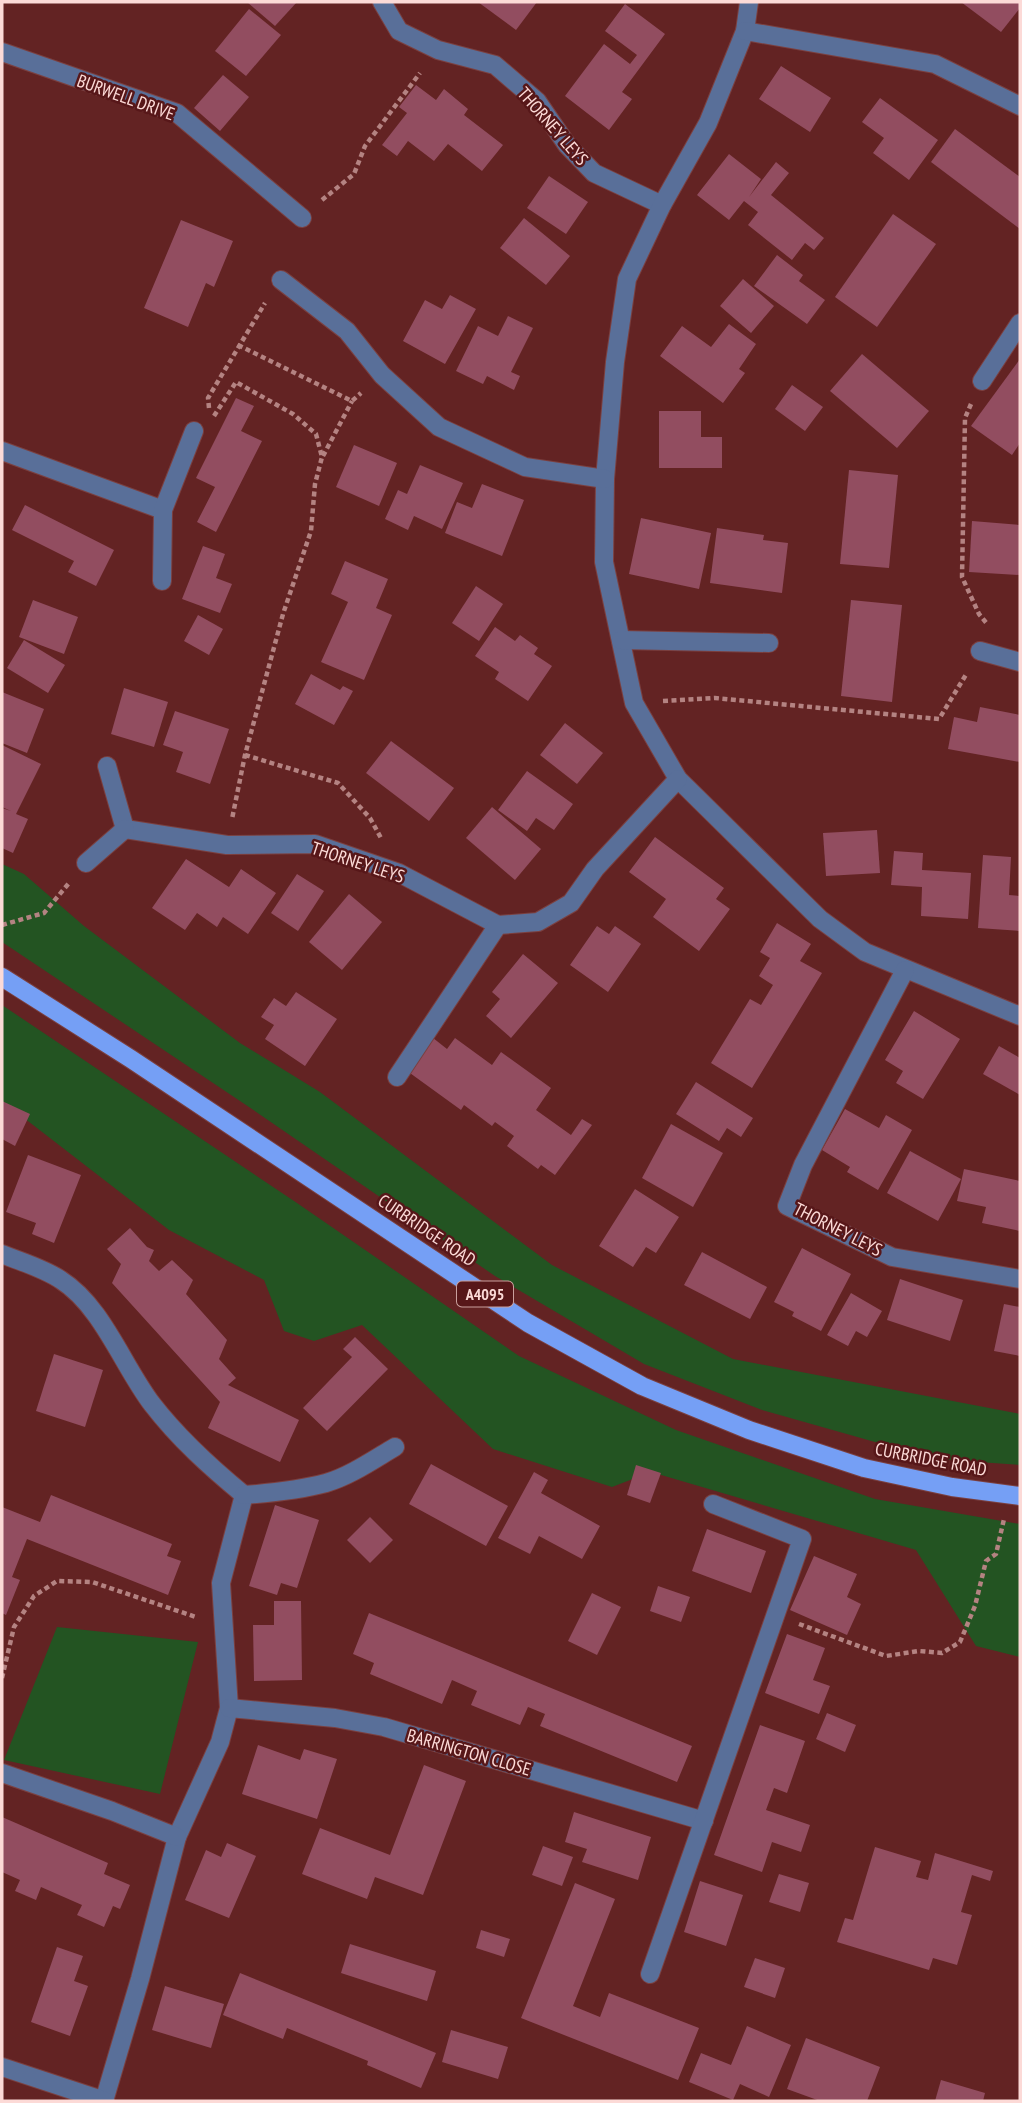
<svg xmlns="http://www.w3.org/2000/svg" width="1022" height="2103" font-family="'PT Sans Narrow',sans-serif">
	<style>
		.green { fill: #235422 }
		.building { fill: #924d60 }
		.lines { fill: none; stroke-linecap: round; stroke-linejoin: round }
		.street-casing { stroke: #7b4040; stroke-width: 20 }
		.primary-casing { stroke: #7b4040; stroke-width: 20 }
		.path { stroke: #b48382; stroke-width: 4.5; stroke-dasharray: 5 3.5; stroke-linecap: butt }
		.street { stroke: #596f99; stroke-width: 18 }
		.primary { stroke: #759ff5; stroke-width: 18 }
		.labels { text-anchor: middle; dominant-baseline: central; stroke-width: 5; stroke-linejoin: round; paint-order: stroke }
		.shield { fill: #571719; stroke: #caa09e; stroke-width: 2 }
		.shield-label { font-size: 16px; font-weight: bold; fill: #fcdad7 }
		.street-label { font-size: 18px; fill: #fcdad7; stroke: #571719 }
	</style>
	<rect width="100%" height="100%" fill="#632323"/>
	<g class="green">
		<path d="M2,864L24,874L84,926L240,1043L320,1092L552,1265L733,1359L1020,1414V1465L935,1459L762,1410L644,1364L495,1276L246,1105L2,942Z"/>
		<path d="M2,1005L297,1203L519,1356L676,1430L875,1499L1020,1524V1657L976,1646L916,1550L651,1472L612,1487L493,1449L362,1325L314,1341L284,1331L264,1280L169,1230L2,1101Z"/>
		<path d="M57,1627L198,1642L160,1794L4,1760Z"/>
	</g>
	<g class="building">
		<path d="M247,2H297L275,26Z"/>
		<path d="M478,2H537L516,30Z"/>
		<path d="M961,2H1020V8L1001,32Z"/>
		<path d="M625,4L665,34L622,92L632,99L609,130L565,96L604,44L630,64L637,55L605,31Z"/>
		<path d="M249,9L281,35L246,76L215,51Z"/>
		<path d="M781,66L831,98L810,132L759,99Z"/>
		<path d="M223,75L249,97L220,131L194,108Z"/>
		<path d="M416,85L436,100L444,89L468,109L464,115L503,145L482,171L448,144L434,161L408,141L397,156L382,145L407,113L399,107Z"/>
		<path d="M880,98L938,140L909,180L873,153L884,138L862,122Z"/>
		<path d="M955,129L1020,177V229L931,162Z"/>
		<path d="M729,154L761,179L749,197L776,162L789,173L771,195L824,238L814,250L805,243L792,260L748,225L758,212L744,201L729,220L697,195Z"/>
		<path d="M549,176L588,202L566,234L527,208Z"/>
		<path d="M893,214L936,244L877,327L835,297Z"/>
		<path d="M524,218L570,256L546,285L500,248Z"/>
		<path d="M181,220L233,241L214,287L206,283L188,327L144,308Z"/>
		<path d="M777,255L803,275L799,281L825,300L807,324L754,286Z"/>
		<path d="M743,279L774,306L751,333L720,306Z"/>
		<path d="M450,295L476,309L445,364L403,341L425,300L442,309Z"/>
		<path d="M508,316L533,328L511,372L520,376L514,390L487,376L483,384L456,371L478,326L498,336Z"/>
		<path d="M729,324L756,344L739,369L745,373L723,403L660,356L682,326L711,347Z"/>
		<path d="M862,354L929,411L897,448L830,391Z"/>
		<path d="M1020,359V443L1012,455L971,426Z"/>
		<path d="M792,385L823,407L805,431L775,409Z"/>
		<path d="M236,398L254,406L241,431L262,441L216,532L197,522L215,487L196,478Z"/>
		<path d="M659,411H701V437H722V468H659Z"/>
		<path d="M354,445L397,463L379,506L336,487Z"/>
		<path d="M420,465L463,483L442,529L414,516L408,530L385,519L398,490L407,494Z"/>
		<path d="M849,470L898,475L889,568L840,564Z"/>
		<path d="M482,484L524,500L502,556L445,533L457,502L472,508Z"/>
		<path d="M25,505L114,550L96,586L68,572L74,561L12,530Z"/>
		<path d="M641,518L711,533L699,589L629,574Z"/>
		<path d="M972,521L1020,525V575L969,572Z"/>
		<path d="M717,528L764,535L763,540L788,543L782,593L710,583Z"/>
		<path d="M203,546L225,554L216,578L232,584L220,613L182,599Z"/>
		<path d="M345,561L388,579L376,608L392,615L364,680L321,662L348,602L331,594Z"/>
		<path d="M476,586L503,604L479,641L452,623Z"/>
		<path d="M33,600L78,617L64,654L19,637Z"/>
		<path d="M851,600L902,605L892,702L841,696Z"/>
		<path d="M198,615L223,629L209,655L184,641Z"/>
		<path d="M495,627L515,641L520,635L538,648L534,654L552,666L528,701L495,679L499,672L475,656Z"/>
		<path d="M24,640L65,665L48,693L7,668Z"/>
		<path d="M311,674L340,690L343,686L353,691L334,725L295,704Z"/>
		<path d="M124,688L168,702L154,747L111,734Z"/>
		<path d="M2,692L44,709L27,753L2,743Z"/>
		<path d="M980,707L1020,715V762L948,749L954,717L977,722Z"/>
		<path d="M175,711L229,729L210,784L176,772L183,752L163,745Z"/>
		<path d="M565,723L603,753L577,784L540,755Z"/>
		<path d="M391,741L454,788L429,821L366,773Z"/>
		<path d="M2,745L41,764L16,814L28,819L13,853L2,848V808L11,811L2,807Z"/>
		<path d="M527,771L573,804L554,830L536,818L527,831L498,810Z"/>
		<path d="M492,807L541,849L515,880L466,838Z"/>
		<path d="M877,830L880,873L826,876L823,833Z"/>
		<path d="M655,837L724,888L716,899L730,909L699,951L653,917L666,899L629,872Z"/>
		<path d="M894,851L923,853L922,870L971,873L968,919L921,916L922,887L891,885Z"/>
		<path d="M983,855L1011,857L1009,895L1020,896V931L978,928Z"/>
		<path d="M186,859L229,887L241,869L276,893L248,934L223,917L217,927L197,913L185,930L152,908Z"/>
		<path d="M297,874L324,891L298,931L271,913Z"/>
		<path d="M349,894L382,922L342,970L309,942Z"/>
		<path d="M777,923L811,944L800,961L822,973L752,1088L711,1063L750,999L761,1005L773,985L759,976L770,958L760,952Z"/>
		<path d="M597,926L609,934L615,926L641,944L608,992L570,965Z"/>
		<path d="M523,954L558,983L511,1038L486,1016L500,999L492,992Z"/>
		<path d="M296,992L337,1019L305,1066L265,1039L274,1025L261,1017L274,998L286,1006Z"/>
		<path d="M914,1011L960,1039L923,1099L896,1083L903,1071L885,1060Z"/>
		<path d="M428,1034L447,1049L455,1038L492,1065L501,1052L551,1088L536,1110L571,1135L582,1119L592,1125L555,1175L541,1165L538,1169L507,1146L514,1136L495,1122L492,1126L464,1105L461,1110L403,1068Z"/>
		<path d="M999,1046L1020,1058V1095L983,1074Z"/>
		<path d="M696,1082L753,1118L741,1137L727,1128L719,1141L676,1114Z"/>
		<path d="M2,1101L30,1114L15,1146L2,1139Z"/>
		<path d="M845,1109L879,1128L886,1115L912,1130L878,1190L847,1172L850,1167L822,1150Z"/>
		<path d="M671,1124L723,1153L693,1207L642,1178Z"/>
		<path d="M910,1151L961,1179L938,1221L887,1193Z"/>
		<path d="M28,1155L81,1175L54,1243L32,1234L36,1223L6,1212Z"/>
		<path d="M964,1169L1020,1181V1231L982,1223L986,1207L957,1201Z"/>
		<path d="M635,1189L679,1217L656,1253L646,1247L633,1267L599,1246Z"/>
		<path d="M130,1228L147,1247L154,1250L149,1261L159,1271L172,1260L193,1280L186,1294L227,1340L219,1359L236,1378L228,1385L299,1420L280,1462L208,1428L220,1402L112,1283L121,1264L107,1249Z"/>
		<path d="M802,1248L851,1274L821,1331L792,1316L794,1312L774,1302Z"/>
		<path d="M702,1252L767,1287L750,1319L684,1285Z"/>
		<path d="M900,1279L963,1300L950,1341L887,1320Z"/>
		<path d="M851,1293L882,1311L867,1337L856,1331L848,1346L827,1335Z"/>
		<path d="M1004,1304L1020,1307V1356L994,1351Z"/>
		<path d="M355,1337L388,1369L327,1431L303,1408L352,1357L343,1349Z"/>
		<path d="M54,1354L103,1370L85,1427L36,1411Z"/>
		<path d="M431,1464L508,1506L486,1546L409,1504Z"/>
		<path d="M636,1465L661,1473L650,1503L627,1495Z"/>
		<path d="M534,1472L548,1480L541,1493L600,1526L582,1559L539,1536L530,1554L498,1538Z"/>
		<path d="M51,1495L172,1544L167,1556L181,1561L168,1595L27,1539L12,1577L20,1580L6,1615L2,1613V1507L40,1522Z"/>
		<path d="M275,1505L319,1520L297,1588L281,1583L277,1595L249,1586Z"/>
		<path d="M370,1517L393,1540L370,1563L347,1540Z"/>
		<path d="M707,1529L766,1551L751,1593L692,1571Z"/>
		<path d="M814,1556L857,1574L847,1597L861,1604L847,1635L790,1610Z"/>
		<path d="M658,1586L690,1597L681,1622L650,1611Z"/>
		<path d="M592,1593L621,1607L597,1655L568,1641Z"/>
		<path d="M274,1601H301L302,1680L254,1681L253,1625H274Z"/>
		<path d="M369,1613L692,1746L677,1782L540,1726L545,1714L528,1707L520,1725L471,1705L477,1691L452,1680L442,1704L370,1674L374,1663L353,1654Z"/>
		<path d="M787,1634L825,1648L813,1680L830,1686L819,1714L765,1693Z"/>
		<path d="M827,1713L856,1725L845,1752L816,1739Z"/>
		<path d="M760,1725L805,1741L787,1793L774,1788L766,1810L810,1825L801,1852L772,1842L762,1872L714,1855Z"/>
		<path d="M258,1745L300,1760L304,1749L337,1759L317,1819L242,1794Z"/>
		<path d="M424,1765L466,1781L423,1895L375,1877L367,1899L302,1874L320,1828L390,1855Z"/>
		<path d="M574,1812L651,1837L638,1880L582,1862L587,1849L565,1842Z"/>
		<path d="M2,1817L108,1863L104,1874L130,1885L120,1909L113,1906L104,1927L77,1915L82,1905L41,1887L36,1900L15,1891L20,1880L2,1872Z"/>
		<path d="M227,1843L256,1856L229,1918L185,1900L206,1850L221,1857Z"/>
		<path d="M543,1846L573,1857L562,1886L532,1875Z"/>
		<path d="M875,1847L921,1861L916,1877L928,1880L935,1853L993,1871L990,1881L972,1875L961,1912L972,1915L957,1965L933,1958L929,1970L837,1942L845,1918L853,1920Z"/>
		<path d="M779,1874L809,1883L800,1912L769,1902Z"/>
		<path d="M700,1881L743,1895L726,1946L684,1932Z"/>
		<path d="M575,1883L615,1899L573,2006L600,2017L609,1993L699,2028L678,2080L521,2018Z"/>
		<path d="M481,1930L510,1939L504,1957L476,1948Z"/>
		<path d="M350,1944L436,1971L427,2001L341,1973Z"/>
		<path d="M57,1947L83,1956L74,1981L88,1986L70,2036L31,2022Z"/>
		<path d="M755,1958L785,1968L775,1998L744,1987Z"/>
		<path d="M240,1973L436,2053L421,2088L367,2065L368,2061L287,2028L283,2039L223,2015Z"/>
		<path d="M165,1986L224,2004L211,2048L152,2030Z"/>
		<path d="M747,2026L791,2045L769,2097L740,2084L733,2100L689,2082L701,2053L731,2065Z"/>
		<path d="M451,2030L508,2047L498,2079L442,2062Z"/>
		<path d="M806,2038L880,2067L867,2101H820L787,2089Z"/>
		<path d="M941,2080L985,2093L983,2101H935Z"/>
	</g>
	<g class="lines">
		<defs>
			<g id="street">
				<path d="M382,2L399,31L438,50L495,65L537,101L567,145L594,173L662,205"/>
				<path d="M749,2L745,31L708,123L662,205L627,279L615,362L605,479L604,562L634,703L678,779L820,919L865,952L1020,1016"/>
				<path d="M745,31L935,64L1020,106"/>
				<path d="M2,52L177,113L302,218"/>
				<path d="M281,280L347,331L382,375L439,427L525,467L605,479"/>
				<path d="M982,381L1020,323"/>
				<path d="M2,451L163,510"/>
				<path d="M162,581L163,510L194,431"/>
				<path d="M621,640L769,643"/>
				<path d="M980,651L1020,662"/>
				<path d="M107,766L125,829L227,845L315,844L399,873L498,925"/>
				<path d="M86,863L125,829"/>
				<path d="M905,970L803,1165L787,1206L892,1257L1020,1279"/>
				<path d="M397,1077L498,925L538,922L571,903L595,869L678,779"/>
				<path d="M2,1254C21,1262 43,1268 61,1280C102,1306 123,1366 152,1404C179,1439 210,1467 244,1495L221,1583L229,1708L220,1742L177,1837L140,1979L104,2101"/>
				<path d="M244,1495C271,1493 300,1490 326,1483C350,1476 373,1460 395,1447"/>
				<path d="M229,1708L335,1718L384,1727L704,1821"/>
				<path d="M2,1773L112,1811L177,1837"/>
				<path d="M650,1974L802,1539L713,1504"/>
				<path d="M2,2067L105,2101"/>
			</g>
			<path id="primary" d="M2,977L131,1059L528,1323L642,1386L749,1430L864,1468L952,1487L1020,1496"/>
		</defs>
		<use href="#street" class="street-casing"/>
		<use href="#primary" class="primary-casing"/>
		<g class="path">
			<path d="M322,200L354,174L365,146L420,73"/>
			<path d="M238,345L352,401L361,393"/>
			<path d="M971,404L965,418L962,577L979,614L988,625"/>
			<path d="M209,408L208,398L265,303"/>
			<path d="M214,416L236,382L293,414L316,434L322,457L315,484L311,531L283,614L245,755L232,819"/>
			<path d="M323,456L352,401"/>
			<path d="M663,701L715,698L939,719L967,673"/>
			<path d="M245,755L338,783L370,818L381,838"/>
			<path d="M2,925L44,913L69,883"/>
			<path d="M799,1624L886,1656L919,1651L942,1653L960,1642L975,1606L986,1561L996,1554L1004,1519"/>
			<path d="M2,1678L14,1627L34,1596L57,1581L92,1582L196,1617"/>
		</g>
		<use href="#street" class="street"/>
		<use href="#primary" class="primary"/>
	</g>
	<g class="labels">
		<rect class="shield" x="457" y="1281.5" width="56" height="25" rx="5"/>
		<g class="shield-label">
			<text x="485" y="1294">A4095</text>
		</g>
		<g class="street-label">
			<text transform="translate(126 97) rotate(20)">BURWELL DRIVE</text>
			<text transform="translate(553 126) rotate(49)">THORNEY LEYS</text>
			<text transform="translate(358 862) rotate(18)">THORNEY LEYS</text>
			<text transform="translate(838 1229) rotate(27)">THORNEY LEYS</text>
			<text transform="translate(427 1230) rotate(34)">CURBRIDGE ROAD</text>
			<text transform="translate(931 1459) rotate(11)">CURBRIDGE ROAD</text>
			<text transform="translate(469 1752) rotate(16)">BARRINGTON CLOSE</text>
		</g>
	</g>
	<rect width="1022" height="2103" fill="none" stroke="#fcdad7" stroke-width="7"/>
</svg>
